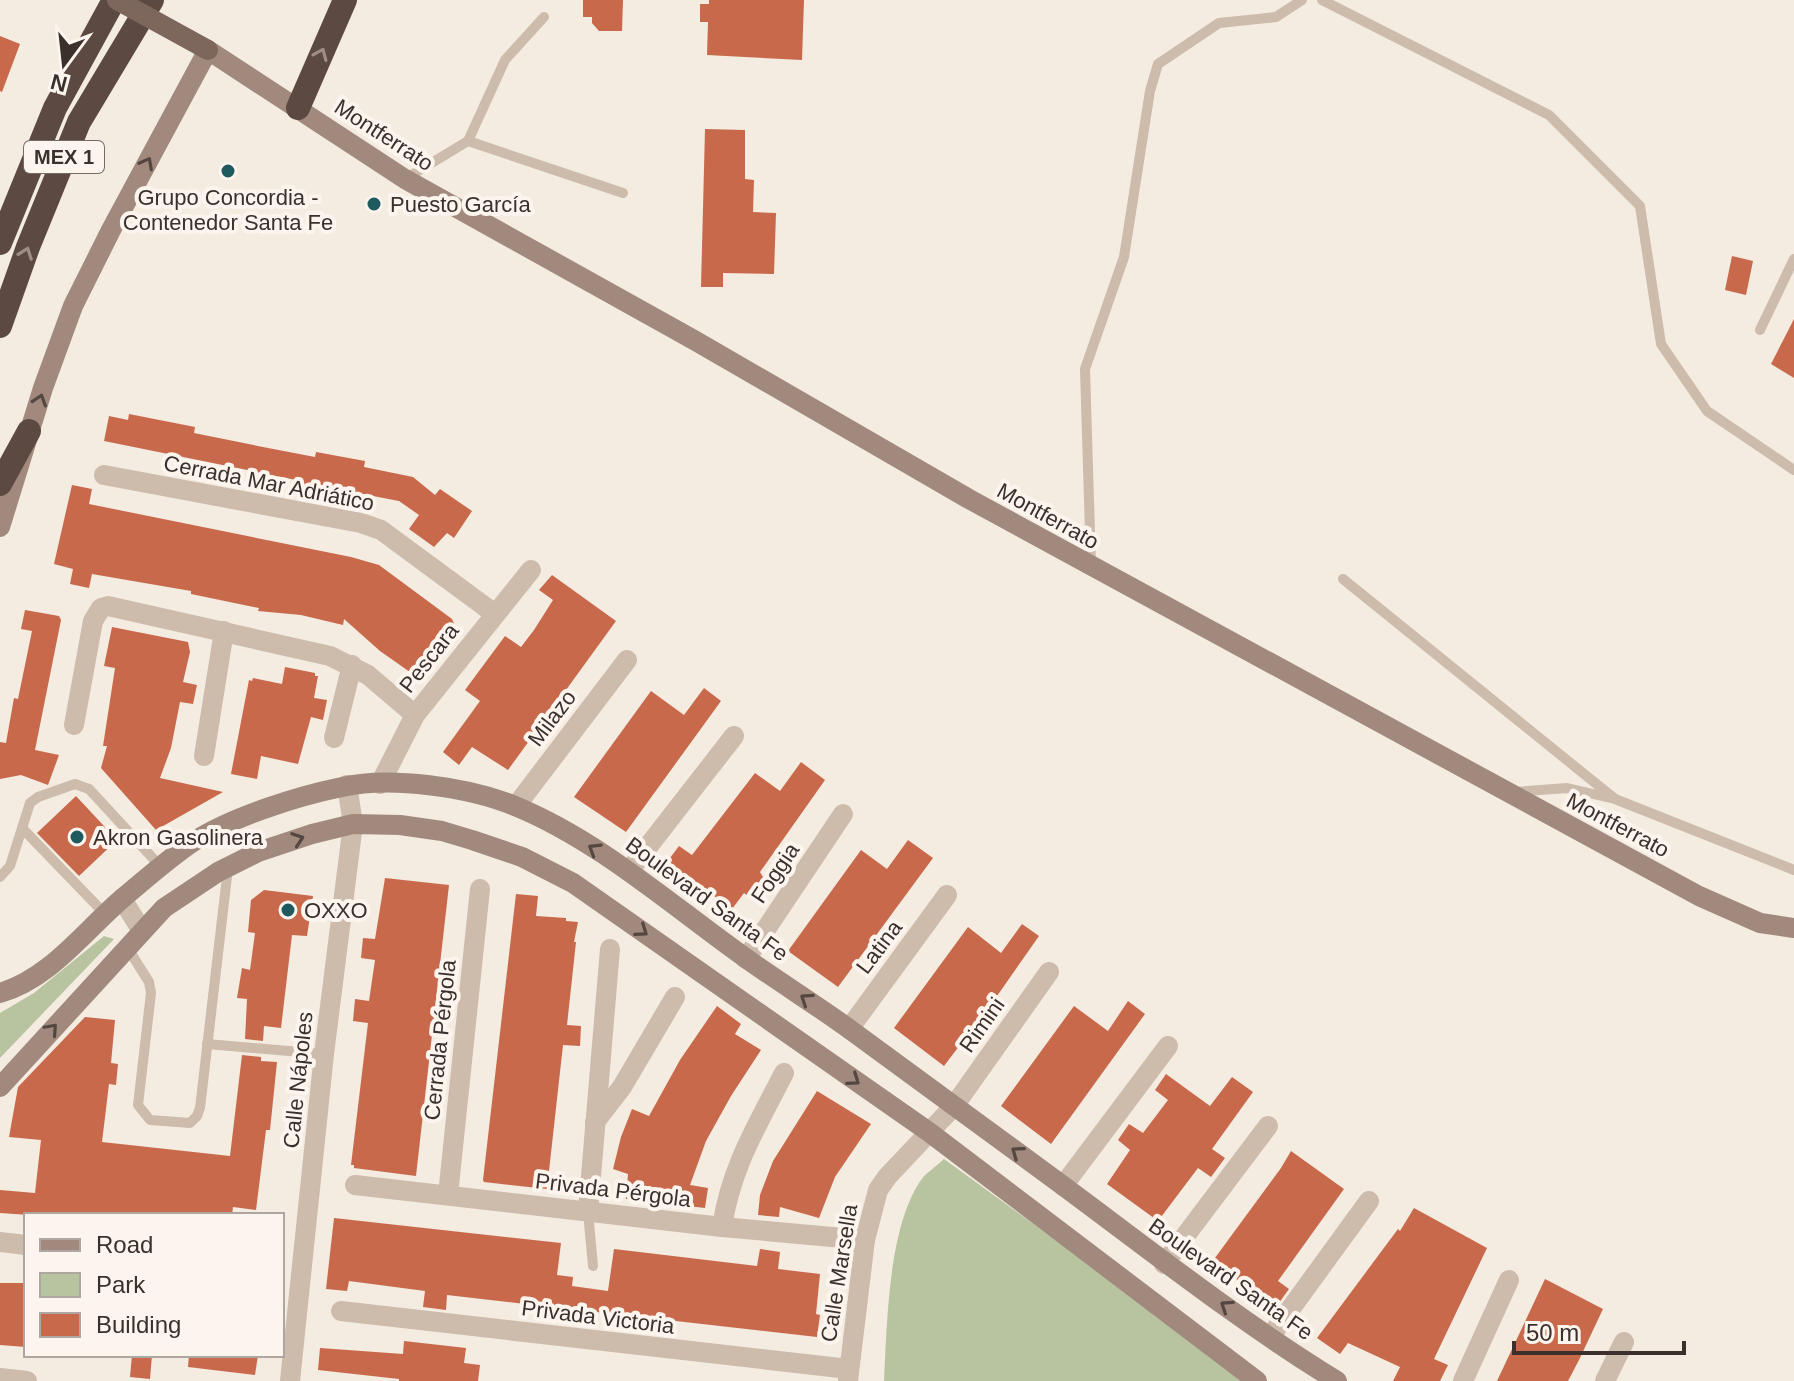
<svg xmlns="http://www.w3.org/2000/svg" width="1794" height="1381" font-family="Arial,sans-serif">
	<style>
		.green { fill: #b8c4a0 }
		.building { fill: #c8694b }
		.lines { fill: none; stroke-linecap: round; stroke-linejoin: round }
		.lane { stroke: #cdbbac; stroke-width: 10 }
		.street { stroke: #cdbbac; stroke-width: 20 }
		.secondary { stroke: #a18a7d; stroke-width: 20 }
		.highway { stroke: #5c4a42; stroke-width: 24 }
		.primary-bridge { stroke: #7d675c; stroke-width: 20 }
		.oneway { stroke: #9c8e87 }
		.oneway2 { stroke: #544640 }
		.poi-dot { fill: #1f5a5e; stroke: #fbf5ee; stroke-width: 3 }
		.labels { text-anchor: middle; dominant-baseline: central; stroke-width: 8; stroke-linejoin: round; paint-order: stroke }
		.shield { fill: #fbf5ee; stroke: #756b66; stroke-width: 2 }
		.shield-label { font-size: 20px; font-weight: bold; fill: #3b302b }
		.street-label { font-size: 22px; fill: #3b302b; stroke: #fbf5ee }
		.poi-label { font-size: 22px; fill: #3b302b; stroke: #fbf5ee; text-anchor: start }
	</style>
	<rect width="100%" height="100%" fill="#f4ebe1"/>
	<g class="green">
		<path d="M104,936L114,939L0,1058V1013L34,993Z"/>
		<path d="M944,1159L1250,1381H884C887,1324 888,1228 921,1180C927,1172 937,1166 944,1159Z"/>
	</g>
	<g class="building">
		<path d="M583,0H623L622,31H599L592,23V17H583Z"/>
		<path d="M709,0H804L802,60L707,55L708,22H700V4H709Z"/>
		<path d="M0,36L20,44L2,92L0,91Z"/>
		<path d="M705,129L745,130V179L754,180L753,212L776,213L774,274L723,273V287H701Z"/>
		<path d="M1732,256L1753,261L1746,295L1725,290Z"/>
		<path d="M1794,319V378L1771,364Z"/>
		<path d="M129,414L195,427L194,433L268,448L315,457L316,452L365,461L364,467L413,477L435,495L440,489L472,511L454,538L447,533L434,547L409,529L419,515L399,501L321,486L318,502L298,497L301,481L104,441L109,416L128,420Z"/>
		<path d="M72,485L92,489L89,504L351,557L379,565L452,619L456,628L429,666L420,676L417,677L380,651L344,619L343,625L301,615L258,611L259,608L191,594V591L92,574L89,588L70,584L73,569L54,564Z"/>
		<path d="M552,575L616,621L508,770L472,747L459,765L443,752L480,701L465,690L505,636L521,647L534,630L553,600L539,590Z"/>
		<path d="M25,610L59,616L61,620L35,750L59,755L48,785L21,775L0,779V742L6,743L14,698L18,699L32,631L21,629Z"/>
		<path d="M112,627L188,642L190,652L183,682L197,685L193,704L180,702L171,748L160,778L223,792L156,830L101,768L107,746H103L115,668L104,666Z"/>
		<path d="M285,667L315,673V676H318L314,698L327,700L323,720L311,717L298,764L261,756L257,779L231,774L249,680L252,681L253,678L282,684Z"/>
		<path d="M704,688L721,701L626,832L574,797L651,691L684,715Z"/>
		<path d="M801,762L825,780L760,872L769,887L758,903L744,893L732,909L667,862L679,846L692,855L755,773L780,791Z"/>
		<path d="M76,796L117,840L79,876L37,833Z"/>
		<path d="M908,840L933,858L838,987L788,951L861,850L887,869Z"/>
		<path d="M385,878L449,885L416,1176L354,1168V1165H351L368,1023L353,1021L355,999L369,1001L375,960L361,958L363,938L375,939Z"/>
		<path d="M264,890L313,896L307,936L292,935L281,1028L264,1026L263,1041L245,1039L247,999L237,998L242,968L250,970L255,933L248,932L251,900Z"/>
		<path d="M516,894L538,896L536,916L566,918V921L578,922L574,942H576L567,1025L581,1026L580,1046L563,1045L547,1189L484,1182L483,1180Z"/>
		<path d="M1022,924L1039,936L983,1016L995,1025L983,1042L969,1033L944,1066L894,1028L968,927L1001,953Z"/>
		<path d="M1128,1001L1145,1014L1051,1144L1001,1106L1074,1006L1108,1031Z"/>
		<path d="M717,1006L741,1024L735,1034L761,1050L731,1096L706,1141L690,1185L708,1188L705,1208L626,1199L628,1174L613,1169L621,1137L632,1109L649,1116L680,1060Z"/>
		<path d="M85,1017L115,1020L111,1063L118,1064L116,1085L109,1084L102,1142L230,1156L242,1055L261,1057V1061L277,1062L270,1130H266L256,1210L233,1207L232,1215H30L0,1213V1190L35,1193L41,1140L9,1137L18,1087Z"/>
		<path d="M1166,1074L1210,1106L1232,1077L1253,1092L1212,1149L1225,1158L1211,1177L1198,1168L1158,1221L1107,1184L1130,1150L1118,1140L1129,1124L1143,1133L1168,1100L1155,1090Z"/>
		<path d="M817,1091L871,1124L835,1177L819,1218L780,1207L779,1217L758,1215L760,1195L773,1161Z"/>
		<path d="M1291,1151L1344,1189L1278,1281L1289,1289L1276,1307L1212,1262L1281,1168Z"/>
		<path d="M1414,1208L1487,1248L1434,1359L1448,1365L1440,1381H1393L1400,1367L1348,1343L1340,1354L1317,1338L1398,1229L1400,1231Z"/>
		<path d="M334,1218L561,1243L557,1275L573,1277L572,1286L608,1291L614,1249L757,1266L760,1249L780,1252L778,1269L820,1274L816,1314L820,1315L817,1337L447,1295L446,1310L423,1307L425,1291L349,1281L347,1291L326,1289Z"/>
		<path d="M1545,1279L1603,1309L1579,1360L1568,1381H1497Z"/>
		<path d="M0,1283H26V1347L0,1345Z"/>
		<path d="M404,1341L466,1348L464,1363L480,1365L478,1381H399V1379L318,1370L320,1348L403,1354Z"/>
		<path d="M132,1355H152L150,1379L130,1377Z"/>
		<path d="M189,1355H258L255,1375L188,1367Z"/>
	</g>
	<g class="lines">
		<g class="lane">
			<path d="M1322,0L1549,115L1640,206L1661,344L1707,411L1794,470"/>
			<path d="M468,141L505,60L544,17"/>
			<path d="M405,179L468,141L623,193"/>
			<path d="M1760,330L1794,259"/>
			<path d="M1091,566L1085,369L1124,257L1150,91L1158,64L1219,23L1276,17L1302,0"/>
			<path d="M1343,579L1615,799"/>
			<path d="M1515,792L1567,788L1615,799L1794,870"/>
			<path d="M22,828L105,914"/>
			<path d="M0,877L10,866L30,803L38,797L75,784L89,789L161,867"/>
			<path d="M127,947L149,982L151,993L138,1105L150,1120L190,1123L197,1116L200,1108L228,868"/>
			<path d="M207,1044L324,1054"/>
			<path d="M588,1212L593,1266"/>
		</g>
		<g class="street">
			<path d="M104,475L361,523L381,530L495,614"/>
			<path d="M74,725L93,621L101,608L108,606L330,656L368,675L415,715"/>
			<path d="M334,738L352,665"/>
			<path d="M204,756L224,631"/>
			<path d="M380,784L415,715L531,570"/>
			<path d="M516,806L627,660"/>
			<path d="M629,871L734,736"/>
			<path d="M122,899L142,931"/>
			<path d="M746,959L843,814"/>
			<path d="M849,1029L947,895"/>
			<path d="M595,1122L622,1087L675,997"/>
			<path d="M355,1185L722,1227L865,1240"/>
			<path d="M1063,1186L1168,1046"/>
			<path d="M448,1195L480,889"/>
			<path d="M588,1212L610,949"/>
			<path d="M722,1227C731,1167 757,1126 784,1073"/>
			<path d="M0,1242L26,1245"/>
			<path d="M1164,1264L1268,1126"/>
			<path d="M341,1311L849,1369"/>
			<path d="M1270,1337L1369,1201"/>
			<path d="M0,1378L27,1381"/>
			<path d="M290,1381L324,1054L353,824L347,785"/>
			<path d="M848,1381L865,1240L878,1190L887,1177L954,1106L1049,972"/>
			<path d="M1463,1381L1509,1280"/>
			<path d="M1605,1381L1624,1342"/>
		</g>
		<g class="secondary">
			<path d="M0,527L43,388L73,306L111,230L208,50L405,179L694,340L969,499L1699,896L1760,923L1794,928"/>
			<path d="M0,993C51,978 85,930 124,897C147,878 169,858 193,842C231,817 298,796 342,787C390,776 469,787 515,806C600,841 672,906 747,959C782,984 818,1006 852,1031C921,1081 989,1132 1058,1182C1150,1250 1239,1321 1337,1381"/>
			<path d="M0,1087L164,908L218,872L258,852L312,834L353,824L400,825L442,831L472,840L522,857L573,883L929,1132L1257,1381"/>
		</g>
		<g class="highway">
			<path d="M298,108L345,0"/>
			<path d="M0,243L55,108L114,0"/>
			<path d="M0,326L28,247L79,122L152,0"/>
			<path d="M0,484L29,431"/>
		</g>
		<path class="primary-bridge" d="M117,0L208,50"/>
	</g>
	<defs><path id="oneway-chevron" d="M-2-3.5L2.5 0L-2 3.5" fill="none" stroke-width="1.6" stroke-linecap="round" stroke-linejoin="round" transform="scale(2)"/></defs>
	<g class="oneway">
		<use href="#oneway-chevron" transform="translate(321 54) rotate(-67)"/>
		<use href="#oneway-chevron" transform="translate(26 253) rotate(-70)"/>
	</g>
	<g class="oneway2">
		<use href="#oneway-chevron" transform="translate(147 163) rotate(-62)"/>
		<use href="#oneway-chevron" transform="translate(40 400) rotate(-72)"/>
		<use href="#oneway-chevron" transform="translate(298 839) rotate(-19)"/>
		<use href="#oneway-chevron" transform="translate(594 849) rotate(-148)"/>
		<use href="#oneway-chevron" transform="translate(642 931) rotate(35)"/>
		<use href="#oneway-chevron" transform="translate(806 999) rotate(-146)"/>
		<use href="#oneway-chevron" transform="translate(52 1029) rotate(-48)"/>
		<use href="#oneway-chevron" transform="translate(854 1080) rotate(35)"/>
		<use href="#oneway-chevron" transform="translate(1017 1152) rotate(-144)"/>
		<use href="#oneway-chevron" transform="translate(1226 1306) rotate(-146)"/>
	</g>
	<g class="poi-dot">
		<circle cx="228" cy="171" r="8"/>
		<circle cx="374" cy="204" r="8"/>
		<circle cx="77" cy="837" r="8"/>
		<circle cx="288" cy="910" r="8"/>
	</g>
	<g class="labels">
		<rect class="shield" x="24" y="141" width="80" height="32" rx="6"/>
		<g class="shield-label">
			<text x="64" y="157">MEX 1</text>
		</g>
		<g class="street-label">
			<text transform="translate(384 135) rotate(33)">Montferrato</text>
			<text transform="translate(269 483) rotate(11)">Cerrada Mar Adriático</text>
			<text transform="translate(1048 516) rotate(29)">Montferrato</text>
			<text transform="translate(429 658) rotate(-52)">Pescara</text>
			<text transform="translate(552 718) rotate(-53)">Milazo</text>
			<text transform="translate(1618 825) rotate(28)">Montferrato</text>
			<text transform="translate(775 873) rotate(-56)">Foggia</text>
			<text transform="translate(707 899) rotate(36)">Boulevard Santa Fe</text>
			<text transform="translate(879 947) rotate(-53)">Latina</text>
			<text transform="translate(982 1025) rotate(-55)">Rimini</text>
			<text transform="translate(440 1040) rotate(-84)">Cerrada Pérgola</text>
			<text transform="translate(298 1080) rotate(-84)">Calle Nápoles</text>
			<text transform="translate(613 1190) rotate(7)">Privada Pérgola</text>
			<text transform="translate(839 1273) rotate(-81)">Calle Marsella</text>
			<text transform="translate(1231 1279) rotate(35)">Boulevard Santa Fe</text>
			<text transform="translate(598 1317) rotate(7)">Privada Victoria</text>
		</g>
		<g class="poi-label">
			<text x="228" y="197" text-anchor="middle">Grupo Concordia -<tspan x="228" dy="25">Contenedor Santa Fe</tspan></text>
			<text x="390" y="204">Puesto García</text>
			<text x="93" y="837">Akron Gasolinera</text>
			<text x="304" y="910">OXXO</text>
		</g>
	</g>
	<rect x="24" y="1213" width="260" height="144" fill="#fbf5ee" stroke="#aea6a0" stroke-width="2"/>
	<rect x="40" y="1239" width="40" height="12" fill="#a18a7d" stroke="#aea6a0" stroke-width="2"/>
	<text x="96" y="1253" font-size="24" fill="#3b302b">Road</text>
	<rect x="40" y="1273" width="40" height="24" fill="#b8c4a0" stroke="#aea6a0" stroke-width="2"/>
	<text x="96" y="1293" font-size="24" fill="#3b302b">Park</text>
	<rect x="40" y="1313" width="40" height="24" fill="#c8694b" stroke="#aea6a0" stroke-width="2"/>
	<text x="96" y="1333" font-size="24" fill="#3b302b">Building</text>
	<g transform="translate(64 64) rotate(195)" stroke="#fbf5ee" stroke-width="6" paint-order="stroke">
	<path d="M0-6L14 30L0 20L-14 30Z" fill="#3b302b"/>
	<text y="-12" font-size="22" font-weight="bold" text-anchor="middle" fill="#3b302b">N</text>
	</g>
	<path d="M1514 1341v12h170v-12" fill="none" stroke="#3b302b" stroke-width="4"/>
	<text x="1526" y="1341" font-size="24" fill="#3b302b" stroke="#fbf5ee" stroke-width="6" paint-order="stroke">50 m</text>
</svg>
